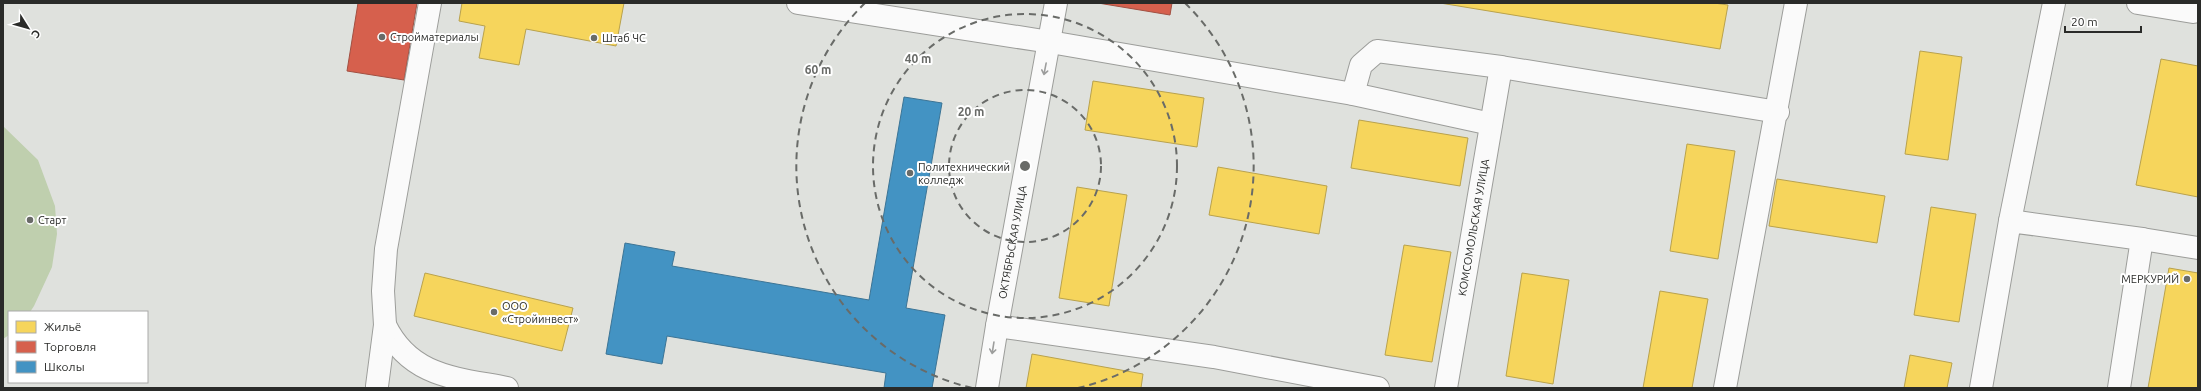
<svg xmlns="http://www.w3.org/2000/svg" width="2201" height="391" font-family="Ubuntu,sans-serif">
	<style>
		.green { fill: #bfcfae }
		.homes { fill: #f6d55c; stroke: #b9a24d }
		.shops { fill: #d6604d; stroke: #a25042 }
		.schools { fill: #4393c3; stroke: #3c7495 }
		.lines { fill: none; stroke-linecap: round; stroke-linejoin: round }
		.minor-casing { stroke: #9c9d9a; stroke-width: 24 }
		.minor { stroke: #fafafa; stroke-width: 22 }
		.oneway { stroke: #9c9d9c }
		.ring { fill: none; stroke: #696b68; stroke-width: 2; stroke-dasharray: 7 5 }
		.poi-dot { fill: #696b68; stroke: #fff; stroke-width: 1.5 }
		.labels { text-anchor: middle; dominant-baseline: central; stroke-width: 4; stroke-linejoin: round; paint-order: stroke }
		.poi-label { font-size: 11px; fill: #2a2b29; stroke: #fff; text-anchor: start }
		.street-label { font-size: 11px; fill: #2a2b29; stroke: #fff }
		.centre { fill: #696b68; stroke: #fff; stroke-width: 2 }
		.ring-label { font-size: 12px; text-anchor: middle; font-weight: bold; fill: #696b68; stroke: #fff; stroke-width: 4; stroke-linejoin: round; paint-order: stroke }
	</style>
	<rect width="100%" height="100%" fill="#dfe1dd"/>
	<path class="green" d="M3,126L38,160L55,206L57,234L52,267L34,306L30,312H9V335L3,339Z"/>
	<g class="homes">
		<path d="M462,3H624L616,46L526,29L519,65L479,58L485,26L459,21Z"/>
		<path d="M1440,3H1714L1728,5L1720,49Z"/>
		<path d="M1920,51L1962,57L1948,160L1905,154Z"/>
		<path d="M2161,59L2198,66V197L2136,185Z"/>
		<path d="M1093,81L1204,98L1197,147L1085,130Z"/>
		<path d="M1359,120L1468,138L1460,186L1351,168Z"/>
		<path d="M1687,144L1735,151L1718,259L1670,251Z"/>
		<path d="M1218,167L1327,186L1319,234L1209,215Z"/>
		<path d="M1777,179L1885,196L1877,243L1769,226Z"/>
		<path d="M1077,187L1127,195L1109,306L1059,298Z"/>
		<path d="M1931,207L1976,214L1959,322L1914,315Z"/>
		<path d="M1404,245L1451,252L1432,362L1385,355Z"/>
		<path d="M2169,268L2198,273V388H2148Z"/>
		<path d="M425,273L573,308L562,351L414,316Z"/>
		<path d="M1522,273L1569,280L1553,384L1506,376Z"/>
		<path d="M1660,291L1708,299L1692,388H1643Z"/>
		<path d="M1032,354L1143,374L1141,388H1026Z"/>
		<path d="M1910,355L1952,363L1947,388H1904Z"/>
	</g>
	<g class="shops">
		<path d="M358,3H417L404,80L347,71Z"/>
		<path d="M1098,3H1172L1170,15Z"/>
	</g>
	<path class="schools" d="M904,97L942,103L906,308L945,315L932,388H884L886,373L667,336L662,364L606,354L625,243L675,252L672,266L869,300Z"/>
	<g class="lines">
		<defs>
			<g id="minor">
				<path d="M798,3L1050,42L1353,94L1491,124"/>
				<path d="M2138,3L2193,12L2194,3"/>
				<path d="M1353,94L1361,65L1377,51L1501,67L1778,112"/>
				<path d="M2010,221L2054,3"/>
				<path d="M2142,239L2198,248"/>
				<path d="M385,325C410,377 456,378 507,388"/>
				<path d="M997,326L1214,357L1378,388"/>
				<path d="M377,386L385,325L383,291L386,249L430,3"/>
				<path id="s1" d="M987,388L997,326L1056,3"/>
				<path id="s2" d="M1446,388L1501,67"/>
				<path d="M1725,388L1796,3"/>
				<path d="M1981,388L2010,221L2142,239L2119,388"/>
			</g>
		</defs>
		<use href="#minor" class="minor-casing"/>
		<use href="#minor" class="minor"/>
	</g>
	<defs><path id="oneway-shaft" d="M-6 0H5M1.5-3L5.5 0L1.5 3" fill="none" stroke-width="1.6" stroke-linecap="round" stroke-linejoin="round"/></defs>
	<g class="oneway">
		<use href="#oneway-shaft" transform="translate(1045 69) rotate(101)"/>
		<use href="#oneway-shaft" transform="translate(993 348) rotate(99)"/>
	</g>
	<g class="ring">
		<circle cx="1025" cy="166" r="76"/>
		<circle cx="1025" cy="166" r="152"/>
		<path d="M972 388A228 228 0 0 1 865 3M1185 3A228 228 0 0 1 1078 388"/>
	</g>
	<g class="poi-dot">
		<circle cx="382" cy="37" r="4"/>
		<circle cx="594" cy="38" r="4"/>
		<circle cx="910" cy="173" r="4"/>
		<circle cx="30" cy="220" r="4"/>
		<circle cx="2187" cy="279" r="4"/>
		<circle cx="494" cy="312" r="4"/>
	</g>
	<g class="labels">
		<g class="poi-label">
			<text x="390" y="37">Стройматериалы</text>
			<text x="602" y="38">Штаб ЧС</text>
			<text x="918" y="167">Политехнический<tspan x="918" dy="13">колледж</tspan></text>
			<text x="38" y="220">Старт</text>
			<text x="2179" y="279" text-anchor="end">МЕРКУРИЙ</text>
			<text x="502" y="306">ООО<tspan x="502" dy="13">«Стройинвест»</tspan></text>
		</g>
		<g class="street-label">
			<text stroke="none"><textPath href="#s2" startOffset="163">КОМСОМОЛЬСКАЯ УЛИЦА</textPath></text>
			<text stroke="none"><textPath href="#s1" startOffset="148">ОКТЯБРЬСКАЯ УЛИЦА</textPath></text>
		</g>
	</g>
	<circle cx="1025" cy="166" r="6" class="centre"/>
	<g class="ring-label">
		<text x="918" y="63">40 m</text>
		<text x="818" y="74">60 m</text>
		<text x="971" y="116">20 m</text>
	</g>
	<rect width="2201" height="391" fill="none" stroke="#2a2b29" stroke-width="8"/>
	<rect x="8" y="311" width="140" height="72" fill="#ffffff" stroke="#aaaaa9"/>
	<rect x="16" y="321" width="20" height="12" fill="#f6d55c" stroke="#aaaaa9"/>
	<text x="44" y="331" font-size="12" fill="#2a2b29">Жильё</text>
	<rect x="16" y="341" width="20" height="12" fill="#d6604d" stroke="#aaaaa9"/>
	<text x="44" y="351" font-size="12" fill="#2a2b29">Торговля</text>
	<rect x="16" y="361" width="20" height="12" fill="#4393c3" stroke="#aaaaa9"/>
	<text x="44" y="371" font-size="12" fill="#2a2b29">Школы</text>
	<g transform="translate(28 28) rotate(127)" stroke="#ffffff" stroke-width="3" paint-order="stroke">
	<path d="M0-3L7 15L0 10L-7 15Z" fill="#2a2b29"/>
	<text y="-6" font-size="11" font-weight="bold" text-anchor="middle" fill="#2a2b29">С</text>
	</g>
	<path d="M2065 26v6h76v-6" fill="none" stroke="#2a2b29" stroke-width="2"/>
	<text x="2071" y="26" font-size="12" fill="#2a2b29" stroke="#ffffff" stroke-width="3" paint-order="stroke">20 m</text>
</svg>
